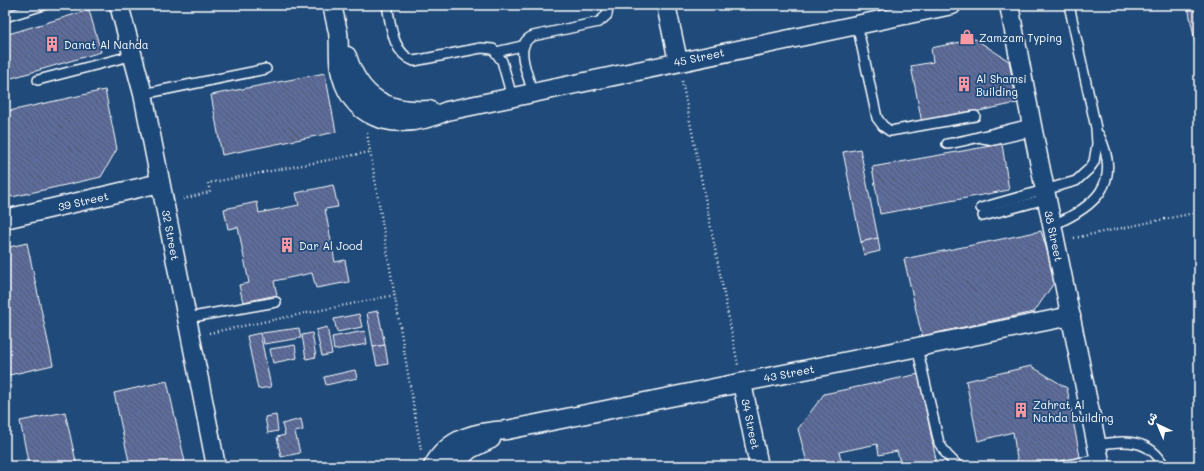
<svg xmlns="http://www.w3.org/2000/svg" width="1204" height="471" font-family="Mali,'Playpen Sans Arabic',sans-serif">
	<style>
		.building { fill: url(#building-back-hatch); stroke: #fff }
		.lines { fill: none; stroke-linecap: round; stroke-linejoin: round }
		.lane-casing { stroke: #fff; stroke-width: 12 }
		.street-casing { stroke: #fff; stroke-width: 21 }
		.path { stroke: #fff; stroke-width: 2.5; stroke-dasharray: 1 3; stroke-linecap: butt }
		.lane { stroke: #1f4a7a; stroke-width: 9 }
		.street { stroke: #1f4a7a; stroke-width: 18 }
		.labels { text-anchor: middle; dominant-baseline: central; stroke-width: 3.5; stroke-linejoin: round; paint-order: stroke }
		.poi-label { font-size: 11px; fill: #fff; stroke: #1f4a7a; text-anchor: start }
		.street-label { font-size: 11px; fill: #fff; stroke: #1f4a7a }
	</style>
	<defs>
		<pattern id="building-back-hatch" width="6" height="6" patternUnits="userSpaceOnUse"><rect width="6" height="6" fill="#5b6c9b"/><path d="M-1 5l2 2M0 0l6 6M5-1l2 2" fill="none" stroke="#52596c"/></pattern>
	</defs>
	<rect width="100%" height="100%" fill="#1f4a7a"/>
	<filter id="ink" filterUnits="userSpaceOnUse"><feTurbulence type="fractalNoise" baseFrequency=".025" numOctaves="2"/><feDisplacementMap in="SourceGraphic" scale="8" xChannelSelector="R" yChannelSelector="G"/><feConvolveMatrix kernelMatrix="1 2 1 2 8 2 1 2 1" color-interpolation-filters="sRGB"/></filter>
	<g filter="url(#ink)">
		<g class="building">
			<path d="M1199,5V62L1188,7Z"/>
			<path d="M89,10L101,52L5,80V35Z"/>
			<path d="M975,39L1009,61L1017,103L922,123L911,66L933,62L931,48Z"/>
			<path d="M325,73L336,132L222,155L211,95Z"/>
			<path d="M105,90L117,149L101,177L12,197L5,192V112Z"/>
			<path d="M1002,144L1009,190L880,214L872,167Z"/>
			<path d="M860,149L878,238L861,242L843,152Z"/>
			<path d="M333,185L338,207L325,209L335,262L345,260L349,282L316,288L312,273L274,281L277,295L243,302L239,285L249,283L238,227L228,229L224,209L257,202L259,213L299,205L296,193Z"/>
			<path d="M1041,231L1056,280L1034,312L922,336L904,259Z"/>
			<path d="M878,238L880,251L864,255L861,242Z"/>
			<path d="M27,243L53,365L5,376V248Z"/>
			<path d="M378,311L385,345L373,347L367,313Z"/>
			<path d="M359,314L362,327L337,332L334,319Z"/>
			<path d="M327,327L332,354L322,356L316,330Z"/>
			<path d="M299,328L301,338L264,344L262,333Z"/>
			<path d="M365,331L367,344L334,350L332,337Z"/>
			<path d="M260,333L271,387L258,389L247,336Z"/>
			<path d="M312,333L316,357L306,359L302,335Z"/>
			<path d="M295,345L297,358L273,363L270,349Z"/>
			<path d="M385,345L388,364L377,366L373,347Z"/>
			<path d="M1031,366L1067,388L1080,457L1037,466H1018L1013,432L978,441L966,381Z"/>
			<path d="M355,370L357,378L326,385L324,377Z"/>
			<path d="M919,374L936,460L918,466H901L897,451L879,455L877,444L839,452L843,466H808L798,429L824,394Z"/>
			<path d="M167,381L185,462L169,466H130L114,393Z"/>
			<path d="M65,412L77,466H29L20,421Z"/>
			<path d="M276,415L278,431L268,433L265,417Z"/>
			<path d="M301,419L303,430L295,432L300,453L281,457L277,437L285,435L282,424Z"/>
		</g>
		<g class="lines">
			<defs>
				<g id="lane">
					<path d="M387,5C391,25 392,53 414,61L481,48L493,49L502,61L512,97"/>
					<path d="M5,17L44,5"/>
					<path d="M857,24L877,118L883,126L890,131L975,116"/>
					<path d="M496,52L522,46"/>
					<path d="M38,80L134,55"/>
					<path d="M533,93C529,77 512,44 533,36L599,22L607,15L608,5"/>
					<path d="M143,94L266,69"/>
					<path d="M982,138L994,140L1033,131"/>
					<path d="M947,144C976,139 1003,130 1031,124"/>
					<path d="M981,208L1076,181L1089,169L1094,162L1097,144L1096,128L1069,5"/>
					<path d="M983,216L1046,199"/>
					<path d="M1053,225C1094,207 1123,184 1099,135"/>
					<path d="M187,318L276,302"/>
					<path d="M917,347L939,443L947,455L958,466"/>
					<path d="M1097,445C1123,440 1150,438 1164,466"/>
					<path d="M1063,466L1100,459"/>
				</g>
				<g id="street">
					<path d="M119,5L143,94L216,466"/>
					<path d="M332,5C334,14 336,23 338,32C340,46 337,60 341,74C355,127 405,130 447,111L952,5"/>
					<path d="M666,5L678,61"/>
					<path d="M1009,5L1033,131L1101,466"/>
					<path d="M347,56C360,98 387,113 429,110"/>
					<path d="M5,219L160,183"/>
					<path d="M742,383L759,466"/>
					<path d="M433,466C449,437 476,432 507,430L1071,316"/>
					<path d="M451,466L470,449L491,439"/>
				</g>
			</defs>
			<use href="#lane" class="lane-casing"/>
			<use href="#street" class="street-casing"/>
			<g class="path">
				<path d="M682,81L738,365"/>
				<path d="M367,133L421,450"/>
				<path d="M183,199L210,192L208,183L370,152"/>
				<path d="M1074,238L1199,212"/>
				<path d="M209,333L395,295"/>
			</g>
			<use href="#lane" class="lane"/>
			<use href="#street" class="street"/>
		</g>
	</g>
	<defs>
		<symbol id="shop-bare" viewBox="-9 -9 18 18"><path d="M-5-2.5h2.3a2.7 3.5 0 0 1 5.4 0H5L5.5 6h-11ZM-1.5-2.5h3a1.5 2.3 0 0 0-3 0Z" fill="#ff9aa2" stroke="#1f4a7a" stroke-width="2.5" paint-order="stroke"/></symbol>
		<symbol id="building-bare" viewBox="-9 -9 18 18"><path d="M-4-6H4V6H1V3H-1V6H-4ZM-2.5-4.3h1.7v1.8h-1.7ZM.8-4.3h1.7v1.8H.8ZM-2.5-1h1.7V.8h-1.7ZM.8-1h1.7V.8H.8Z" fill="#ff9aa2" stroke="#1f4a7a" stroke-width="2.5" paint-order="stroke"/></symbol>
	</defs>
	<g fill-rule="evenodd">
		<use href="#shop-bare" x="956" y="26" width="22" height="22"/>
		<use href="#building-bare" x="41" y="33" width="22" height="22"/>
		<use href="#building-bare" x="953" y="73" width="22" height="22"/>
		<use href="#building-bare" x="276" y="234" width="22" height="22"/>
		<use href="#building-bare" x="1010" y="399" width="22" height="22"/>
	</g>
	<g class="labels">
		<g class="poi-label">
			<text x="979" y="37">Zamzam Typing</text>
			<text x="64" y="44">Danat Al Nahda</text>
			<text x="976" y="78">Al Shamsi<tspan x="976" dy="13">Building</tspan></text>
			<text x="299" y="245">Dar Al Jood</text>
			<text x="1033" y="404">Zahrat Al<tspan x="1033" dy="13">Nahda building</tspan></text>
		</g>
		<g class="street-label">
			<text transform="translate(699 57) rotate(-12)">45 Street</text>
			<text transform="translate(83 201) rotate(-13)">39 Street</text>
			<text transform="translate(171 235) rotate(79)">32 Street</text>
			<text transform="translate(1054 236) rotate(78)">38 Street</text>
			<text transform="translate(789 373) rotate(-11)">43 Street</text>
			<text transform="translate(751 424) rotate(78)">34 Street</text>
		</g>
	</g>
	<rect width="1204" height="471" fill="none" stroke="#1f4a7a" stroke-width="20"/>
	<rect x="10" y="10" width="1184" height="451" fill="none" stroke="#fff" stroke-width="1.5" filter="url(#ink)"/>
	<g transform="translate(1158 425) rotate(316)" stroke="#1f4a7a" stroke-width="3" paint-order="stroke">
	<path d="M0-3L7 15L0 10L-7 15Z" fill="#ffffff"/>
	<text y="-6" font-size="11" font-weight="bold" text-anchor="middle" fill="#ffffff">ش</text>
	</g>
</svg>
